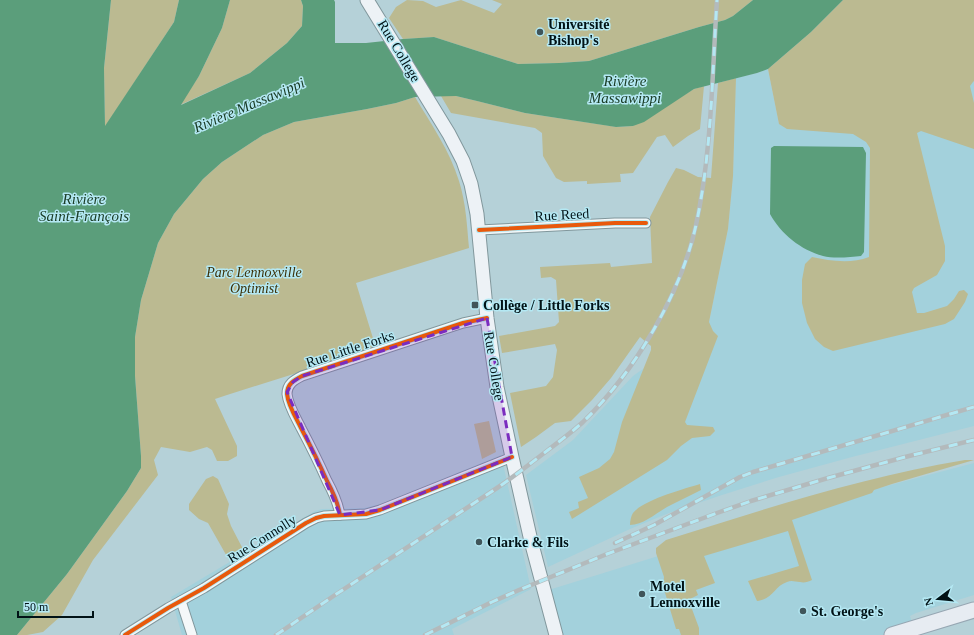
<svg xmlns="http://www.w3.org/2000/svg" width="974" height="635" font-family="'Times New Roman',serif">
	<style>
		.built { fill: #a3d1dc }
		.green { fill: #bbba91 }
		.water { fill: #5b9e7b }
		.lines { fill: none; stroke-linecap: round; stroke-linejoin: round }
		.street-casing { stroke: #81979c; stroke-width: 11 }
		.secondary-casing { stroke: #81979c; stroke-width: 15 }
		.primary-casing { stroke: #97a7b3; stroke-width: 17 }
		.street { stroke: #f4f8f9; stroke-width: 9 }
		.secondary { stroke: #edf2f6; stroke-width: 13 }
		.primary { stroke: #e7ecf2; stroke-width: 15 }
		.rail-casing { stroke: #b3babc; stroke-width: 4.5 }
		.rail { stroke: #b4e8f3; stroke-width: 3; stroke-dasharray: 9; stroke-linecap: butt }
		.cycleway-casing { stroke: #b4e8f3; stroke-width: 6 }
		.cycleway { stroke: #e8590c; stroke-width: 4 }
		.marked { fill: #7b2cbf; fill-opacity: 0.2; stroke: #7b2cbf; stroke-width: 3; stroke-dasharray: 8 5; stroke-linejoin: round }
		.poi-dot { fill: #40555a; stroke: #b4e8f3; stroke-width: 1.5 }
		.labels { text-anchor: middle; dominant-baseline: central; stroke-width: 3; stroke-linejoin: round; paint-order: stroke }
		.poi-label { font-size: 14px; font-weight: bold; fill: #011216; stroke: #b4e8f3; text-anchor: start }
		.street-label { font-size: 14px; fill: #011216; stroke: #b4e8f3 }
		.park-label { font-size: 14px; font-style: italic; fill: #3c3007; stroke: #b4e8f3 }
		.water-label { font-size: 15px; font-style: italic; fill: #183b24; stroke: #b4e8f3 }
	</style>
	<rect width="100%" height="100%" fill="#b5d1d8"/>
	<g class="built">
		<path d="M768,69L779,124L974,81V426L852,457L779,477L722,495L669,513L630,529L548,567L526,475L573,440L633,376L709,322L728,229L733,176L736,78L757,73Z"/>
		<path d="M501,455L531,589L452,629L454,635H182L171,597L315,511L322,509L364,508L384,503Z"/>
		<path d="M974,463V595L916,613L910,616L916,635H552L539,593L875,489Z"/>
	</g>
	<g class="green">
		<path d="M111,0H179L174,22L105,127L104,68Z"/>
		<path d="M230,0H301L303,6L302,26L287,43L250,73L180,105L199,76L222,28Z"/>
		<path d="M407,0L423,1L436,7L461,0L494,13L502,4L492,0H753L733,16L725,20L699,27L589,61L559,63L518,64L434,37L403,39L389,18L396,7Z"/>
		<path d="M843,0H974V81L973,82L970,86L974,103V149L921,131L917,133L945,246V261L937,275L914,288L912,292L917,313H924L947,306L954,299L959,291L964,290L968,294L965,302L954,319L945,324L833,351L824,347L815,339L807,323L802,303V280L805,264L812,257C830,261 851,264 869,257L870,148L866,142L853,134L787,129L779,124L768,69L811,32Z"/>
		<path d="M736,78L733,176L728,229L709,322L713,331L718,336L685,422L687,425L713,427L715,431L710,436L692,438L681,446L667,460L572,519L569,512L579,508L578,502L588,498L579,477L599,468L610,459L614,452L622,422L651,350V346L640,337L611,378L592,400L571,421L555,423L536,437L521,447L510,393L546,386L553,377L557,350L555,344L502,353L499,336L555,326L559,322L556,280L551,277L541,278L540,267L610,263L611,267L652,263L650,217L668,182L676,168L684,170L698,177L711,178L718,83Z"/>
		<path d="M704,86L700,129L688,136L673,147L665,135L657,137L633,173L620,174L621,182L587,184V181L564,182L556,178L543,156L542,133L535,128L451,113L441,96H456L477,101L525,113L617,127L633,126L694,89Z"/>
		<path d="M415,97C431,124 450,151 459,181C466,203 467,226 469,248L356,283L376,348L227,395L215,399L237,446V456L228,461H217L212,450L207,447L190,452L161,447L154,460L158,475L93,560L62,615L43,632L27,635H17L67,574L127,491L141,468V456L135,376V337L141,300L158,243L174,214L203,179L222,162L263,135L294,122L367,109L396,103Z"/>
		<path d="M489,421L496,452L482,459L474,424Z"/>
		<path d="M965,460H974L892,484L874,490L872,493L792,520L812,580C808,582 804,583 800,582C795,582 792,580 787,582C774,586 774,599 757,601L748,581L799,566L788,531L704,556L715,583L696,590L698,595L692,598L689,601L699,628V635H681L679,629H676L663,586L664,577L656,553V548L666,540C764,509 863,477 965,460Z"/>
		<path d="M213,476L218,479L229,504L227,514L231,526L244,551L229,560L208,523L199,519L189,510V504L206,479Z"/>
		<path d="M700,484L701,490C690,496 678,501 667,507C655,514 643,525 630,525C630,521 631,516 633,513C643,500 684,489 700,484Z"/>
	</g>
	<g class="water">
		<path d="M0,0H111L104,68L105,126L174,22L179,0H230L222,28L199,76L181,105L250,73L287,43L302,26L303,6L301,0H334L335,2V43H366L403,39L434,37L518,64L559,63L589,61L699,27L725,20L733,16L753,0H843L811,32L768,69L757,73L694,89L644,122L633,126L616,127L525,113L477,101L456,96L415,97L396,103L367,109L294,122L263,135L222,162L203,179L174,214L158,243L141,300L135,337V376L141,456V468L127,491L67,574L17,635H0Z"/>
		<path d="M774,146L863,147L866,153L864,252L861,256C851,257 834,259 823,256C801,250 781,234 770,214L771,148Z"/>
	</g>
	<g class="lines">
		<defs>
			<g id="street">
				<path d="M479,230L615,223H646"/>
				<path d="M340,515C338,503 333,492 327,481C319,463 310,445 301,428C296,418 288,405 287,394C287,384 294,380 302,376L463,323L487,318"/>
				<path d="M181,601L192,635"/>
				<path d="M125,635L168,608L204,588L306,523L316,518L324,516L366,514L380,510L512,457"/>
			</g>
			<path id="secondary" d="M367,0L449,134L463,161L471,184L477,214L487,318L497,387L512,457L531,541L556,635"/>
			<path id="primary" d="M892,635L974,610"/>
		</defs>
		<use href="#street" class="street-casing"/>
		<use href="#secondary" class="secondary-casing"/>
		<use href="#primary" class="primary-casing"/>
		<use href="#street" class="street"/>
		<use href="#secondary" class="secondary"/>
		<use href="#primary" class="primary"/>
		<defs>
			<g id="rail">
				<path d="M615,543L654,525L740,477L753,472L974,407"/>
				<path d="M276,635L335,595L497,488C515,476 531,463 548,450C560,441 572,432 583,422C634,373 681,294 696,225C712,151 712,75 717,0"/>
				<path d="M425,635L492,602L519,590L607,554L717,513L751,501L828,478L905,457L974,440"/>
			</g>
		</defs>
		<use href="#rail" class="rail-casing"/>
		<use href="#rail" class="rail"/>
		<defs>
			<g id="cycleway">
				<path d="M479,230L615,223H646"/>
				<path d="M340,515C338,503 333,492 327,481C319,463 310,445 301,428C296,418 288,405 287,394C287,384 294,380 302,376L463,323L487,318"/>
				<path d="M125,635L168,608L204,588L306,523L316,518L324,516L366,514L380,510L512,457"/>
			</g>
		</defs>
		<use href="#cycleway" class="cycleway-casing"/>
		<use href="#cycleway" class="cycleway"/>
	</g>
	<path class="marked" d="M487,318L512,457L380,510L340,515L287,392L293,382L302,376Z"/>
	<g class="poi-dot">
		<circle cx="540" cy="32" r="4"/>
		<rect x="471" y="301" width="8" height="8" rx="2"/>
		<circle cx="479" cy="542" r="4"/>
		<circle cx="642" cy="594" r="4"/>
		<circle cx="803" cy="611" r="4"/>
	</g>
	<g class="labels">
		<g class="poi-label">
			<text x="548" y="24">Université<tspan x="548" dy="16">Bishop's</tspan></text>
			<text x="483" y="305">Collège / Little Forks</text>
			<text x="487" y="542">Clarke &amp; Fils</text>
			<text x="650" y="586">Motel<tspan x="650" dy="16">Lennoxville</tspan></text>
			<text x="811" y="611">St. George's</text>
		</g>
		<g class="street-label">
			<text transform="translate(399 51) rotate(59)">Rue College</text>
			<text transform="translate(562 215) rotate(-3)">Rue Reed</text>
			<text transform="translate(350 349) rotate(-18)">Rue Little Forks</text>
			<text transform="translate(494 366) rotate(81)">Rue College</text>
			<text transform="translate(262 539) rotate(-32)">Rue Connolly</text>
		</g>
		<g class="park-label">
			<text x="254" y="272">Parc Lennoxville<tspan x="254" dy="16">Optimist</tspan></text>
		</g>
		<g class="water-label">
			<text x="625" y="81">Rivière<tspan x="625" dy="17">Massawippi</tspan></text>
			<text transform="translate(249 105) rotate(-23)">Rivière Massawippi</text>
			<text x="84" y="199">Rivière<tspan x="84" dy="17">Saint-François</tspan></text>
		</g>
	</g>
	<g transform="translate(938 599) rotate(254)" stroke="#b4e8f3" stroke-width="3" paint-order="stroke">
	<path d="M0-3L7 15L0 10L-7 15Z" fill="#011216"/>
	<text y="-6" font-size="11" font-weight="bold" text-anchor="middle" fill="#011216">N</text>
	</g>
	<path d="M18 611v6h75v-6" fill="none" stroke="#011216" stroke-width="2"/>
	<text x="24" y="611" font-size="12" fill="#011216" stroke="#b4e8f3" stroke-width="3" paint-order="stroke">50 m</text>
</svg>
